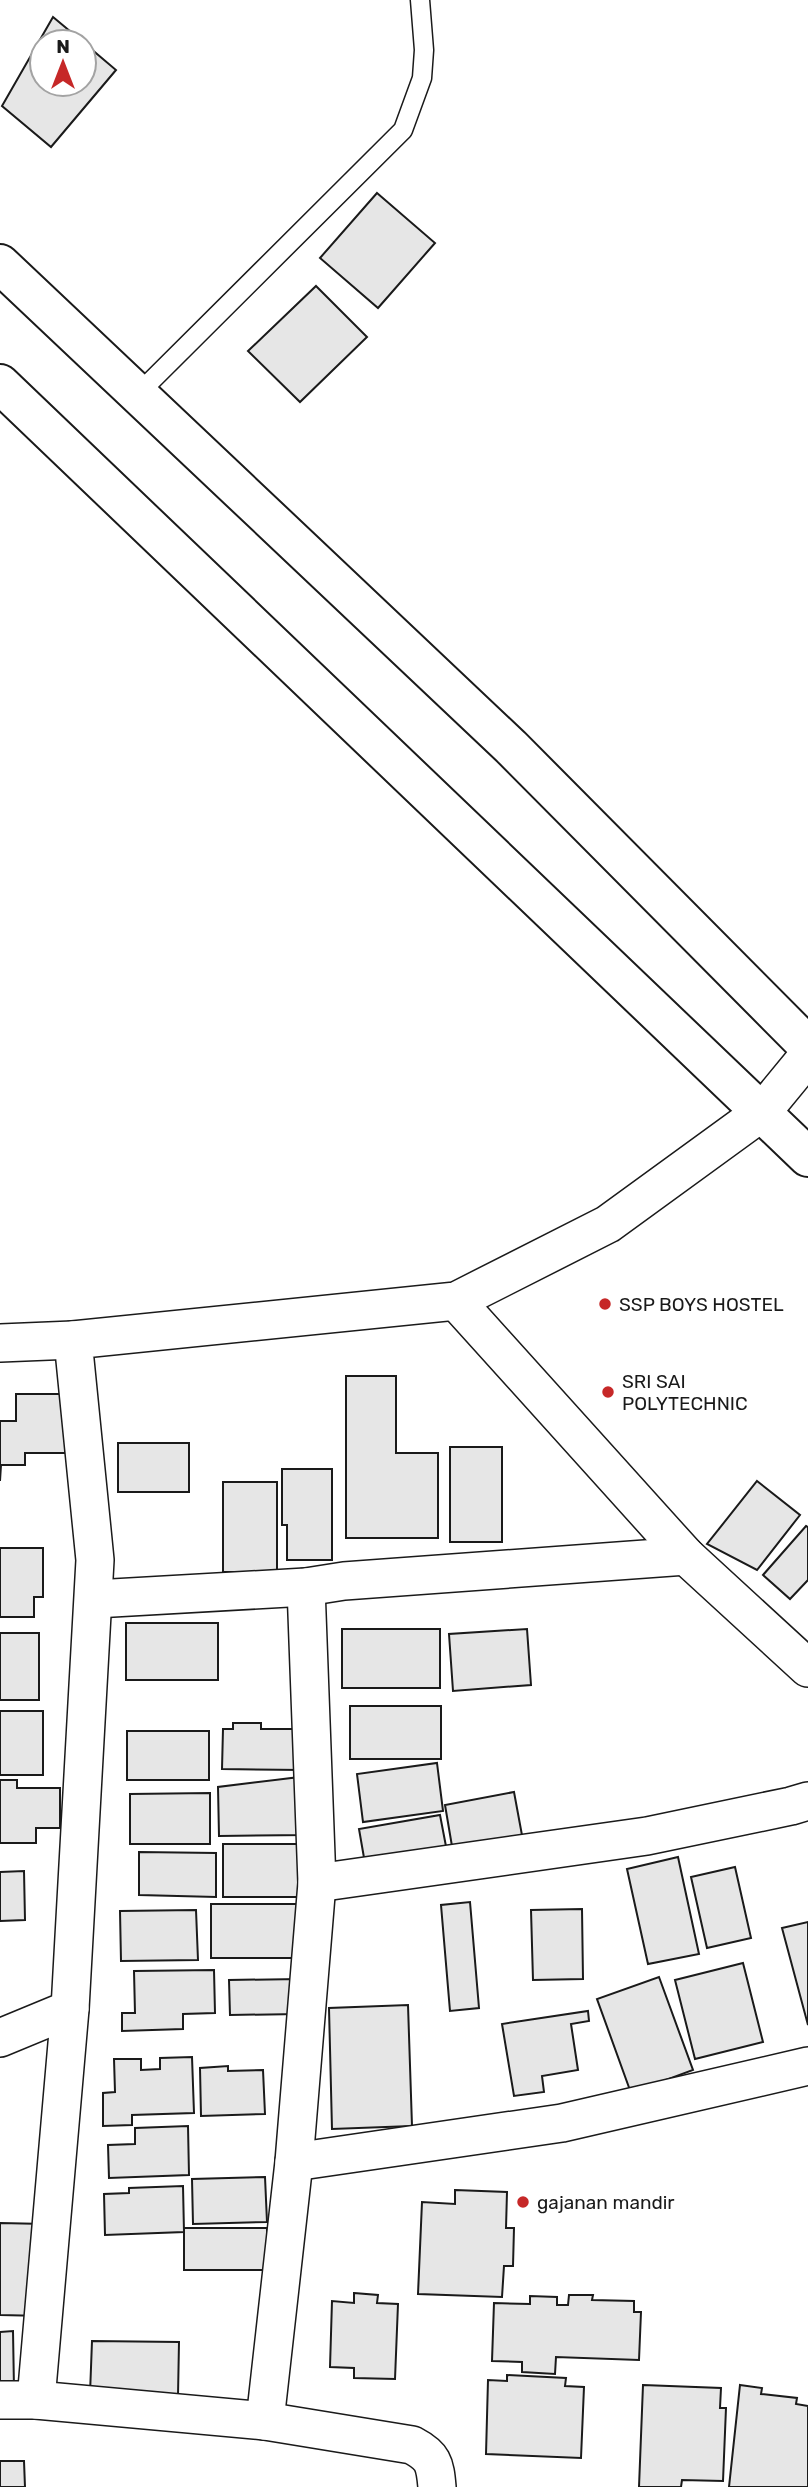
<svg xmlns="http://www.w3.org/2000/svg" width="808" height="2487" font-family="Rubik,sans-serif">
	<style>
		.building { fill: #e6e6e6; stroke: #1a1a1a; stroke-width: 2 }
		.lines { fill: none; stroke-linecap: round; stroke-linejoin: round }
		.service-casing { stroke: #1a1a1a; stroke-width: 21 }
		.minor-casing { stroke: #1a1a1a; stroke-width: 40 }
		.trunk-casing { stroke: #1a1a1a; stroke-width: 42 }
		.service { stroke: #fff; stroke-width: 18 }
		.minor { stroke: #fff; stroke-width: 37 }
		.trunk { stroke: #fff; stroke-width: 38 }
		.poi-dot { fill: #c62828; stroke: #fff; stroke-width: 2.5 }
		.labels { text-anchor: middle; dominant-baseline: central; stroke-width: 5; stroke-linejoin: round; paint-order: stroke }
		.poi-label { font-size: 19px; fill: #1a1a1a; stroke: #fff; text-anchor: start }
	</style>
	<rect width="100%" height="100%" fill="#fff"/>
	<g class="building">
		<path d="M53,17L83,42H42V84H84V43L116,70L51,147L2,106Z"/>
		<path d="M377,193L435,243L378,308L320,258Z"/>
		<path d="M316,286L367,337L300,402L248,351Z"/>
		<path d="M346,1376H396V1453H438V1538H346Z"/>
		<path d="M16,1394H65V1453H25V1465H1L0,1481V1421H16Z"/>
		<rect x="118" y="1443" width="71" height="49"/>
		<rect x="450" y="1447" width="52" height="95"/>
		<path d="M282,1469H332V1560H287V1525H282Z"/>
		<path d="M757,1481L800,1515L757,1570L707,1544Z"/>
		<rect x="223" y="1482" width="54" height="90"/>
		<path d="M806,1526L808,1527V1580L790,1599L763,1575Z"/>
		<path d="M0,1548H43V1597H34V1617H0Z"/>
		<rect x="126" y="1623" width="92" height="57"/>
		<rect x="342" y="1629" width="98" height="59"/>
		<path d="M527,1629L531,1685L453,1691L449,1634Z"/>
		<rect x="0" y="1633" width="39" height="67"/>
		<rect x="350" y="1706" width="91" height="53"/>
		<rect x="0" y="1711" width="43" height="64"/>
		<path d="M233,1723H261V1729H302V1770L222,1769L223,1729H233Z"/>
		<rect x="127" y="1731" width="82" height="49"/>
		<path d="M437,1763L443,1811L363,1822L357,1774Z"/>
		<path d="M308,1776L309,1835L219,1836L218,1787Z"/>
		<path d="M0,1780H17V1788H60V1828H36V1843H0Z"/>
		<path d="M514,1792L524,1846L454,1858L445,1805Z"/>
		<path d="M210,1793V1844H130V1794Z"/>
		<path d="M440,1815L449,1862L367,1875L359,1829Z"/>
		<rect x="223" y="1844" width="90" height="53"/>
		<path d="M139,1852L216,1853V1897L139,1895Z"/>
		<path d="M678,1857L699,1954L648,1964L627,1869Z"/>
		<path d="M735,1867L751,1938L707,1948L691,1877Z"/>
		<path d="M24,1871L25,1920L0,1921V1872Z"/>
		<path d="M470,1902L479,2008L450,2011L441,1905Z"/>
		<rect x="211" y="1904" width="100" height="54"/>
		<path d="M582,1909L583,1979L533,1980L531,1910Z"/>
		<path d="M196,1910L198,1960L121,1961L120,1911Z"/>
		<path d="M808,1922V2025L782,1928Z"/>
		<path d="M743,1963L763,2042L695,2059L675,1980Z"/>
		<path d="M214,1970L215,2013L183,2014V2029L122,2031V2013H135L134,1971Z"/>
		<path d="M659,1977L693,2070L631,2093L597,1999Z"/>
		<path d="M299,1979V2014L230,2015L229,1980Z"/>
		<path d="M408,2005L412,2126L332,2129L329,2008Z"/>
		<path d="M588,2011L589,2021L571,2024L578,2070L542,2076L544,2092L514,2096L502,2024Z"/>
		<path d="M192,2057L194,2113L132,2115V2125L103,2126V2093L115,2092L114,2059H141V2070L160,2069V2058Z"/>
		<path d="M228,2066V2071L263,2070L265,2114L201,2116L200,2068Z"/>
		<path d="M188,2126L189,2175L109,2178L108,2145L135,2144V2128Z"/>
		<path d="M265,2177L267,2222L193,2224L192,2179Z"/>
		<path d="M183,2186L184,2232L105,2235L104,2194L129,2193V2188Z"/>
		<path d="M455,2190L507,2192L506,2228H514L513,2266H504L502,2297L418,2294L422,2202L455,2204Z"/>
		<path d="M0,2223L45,2224L43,2316L0,2315Z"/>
		<rect x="184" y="2228" width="83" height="42"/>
		<path d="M354,2293L378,2295L377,2303L398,2304L395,2379L354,2378V2368L330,2367L332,2301L354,2303Z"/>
		<path d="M569,2295H593L592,2300L634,2301V2312H641L639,2360L556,2357L555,2374L522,2372V2362L492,2361L494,2303L530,2304V2296L557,2297V2305H568Z"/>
		<path d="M13,2331L14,2389H0V2332Z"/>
		<path d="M92,2341L179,2342L178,2396L90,2394Z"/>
		<path d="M507,2375L566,2378L565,2386L584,2387L581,2458L486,2454L488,2380L507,2381Z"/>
		<path d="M643,2385L721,2388L720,2408H726L723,2481L682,2480L681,2487H639Z"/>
		<path d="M740,2385L762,2388L761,2394L797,2398L796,2404L808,2406V2487H729Z"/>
		<path d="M0,2461H24L25,2487H0Z"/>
	</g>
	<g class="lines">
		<defs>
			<path id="service" d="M138,394L403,130L422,78L424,50L420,0"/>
			<g id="minor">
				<path d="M456,1301L686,1556L808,1668"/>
				<path d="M0,1343L73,1340"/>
				<path d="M95,1599L306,1587L344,1581L686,1556"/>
				<path d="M317,1883L647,1836L791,1806L808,1801"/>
				<path d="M0,2038L70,2009L95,1560L73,1340L456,1301L608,1224L762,1112L808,1056"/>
				<path d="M294,2162L562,2123L808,2066"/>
				<path d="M0,2400H36L265,2421L412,2445C433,2456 435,2463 437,2487"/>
				<path d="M36,2400L70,2009"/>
				<path d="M265,2421L294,2162L317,1883L306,1587"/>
			</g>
			<g id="trunk">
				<path d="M0,264L511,747L808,1046"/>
				<path d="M0,384L808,1157"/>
			</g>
		</defs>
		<use href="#service" class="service-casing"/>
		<use href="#minor" class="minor-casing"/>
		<use href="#trunk" class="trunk-casing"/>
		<use href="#service" class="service"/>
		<use href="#minor" class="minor"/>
		<use href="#trunk" class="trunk"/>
	</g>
	<g class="poi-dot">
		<circle cx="605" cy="1304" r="7"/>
		<circle cx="608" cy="1392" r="7"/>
		<circle cx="523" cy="2202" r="7"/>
	</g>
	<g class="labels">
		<g class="poi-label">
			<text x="619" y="1304">SSP BOYS HOSTEL</text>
			<text x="622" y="1381">SRI SAI<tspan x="622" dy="22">POLYTECHNIC</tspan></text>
			<text x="537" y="2202">gajanan mandir</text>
		</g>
	</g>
	<g transform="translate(63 63)"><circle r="33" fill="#ffffff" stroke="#a3a3a3" stroke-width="2"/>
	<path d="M0-5L12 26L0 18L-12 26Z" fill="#c62828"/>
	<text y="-10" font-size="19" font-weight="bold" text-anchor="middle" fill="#1a1a1a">N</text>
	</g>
</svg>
